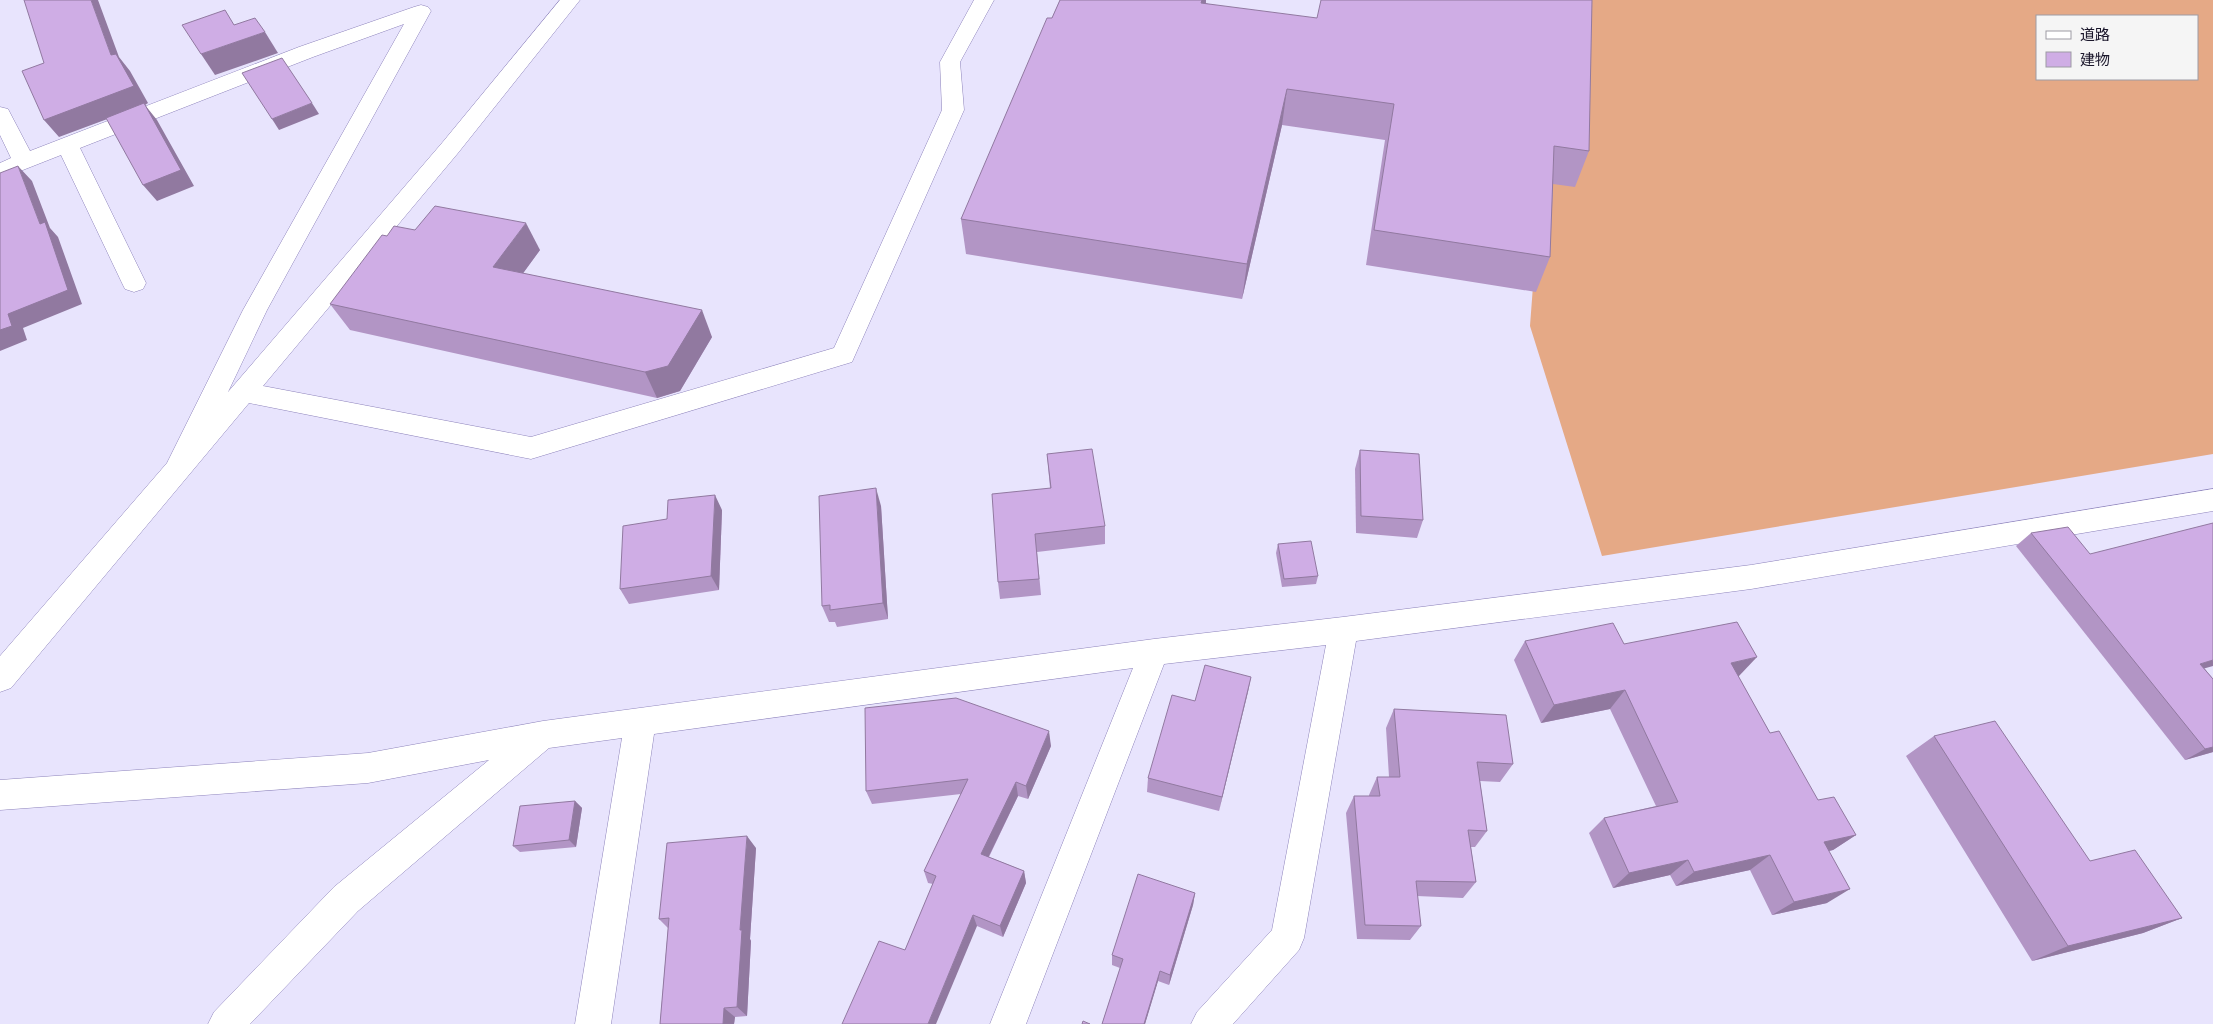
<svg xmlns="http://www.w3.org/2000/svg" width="2213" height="1024" font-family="Arial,'Noto Sans JP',sans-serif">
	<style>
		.forest { fill: #e5a986; fill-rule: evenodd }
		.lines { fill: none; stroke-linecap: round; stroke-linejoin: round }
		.minor-casing { stroke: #8d83bb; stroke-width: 1 }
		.minor { fill: #fff; fill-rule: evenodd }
		.wall { fill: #b295c5 }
		.shaded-wall { fill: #9179a0 }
		.building { fill: #cfade5; stroke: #9179a0 }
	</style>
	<rect width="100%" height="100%" fill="#e8e4fd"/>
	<path class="forest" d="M1591,0H2213V454L1602,556L1530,326L1540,193L1575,168ZM2037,16H2197V79H2037Z"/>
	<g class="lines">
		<defs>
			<g id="minor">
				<path d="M560,0H580L458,153L263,386L531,437L834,348L942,110L940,62L974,0H994L960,62L964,110L852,362L531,459L249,403L11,688L0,692V656L167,463L243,310L404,24L313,57L80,148L146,283L143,289L134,292L125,289L122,283L61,155L0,179V163L11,158L0,135V107L8,109L30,151L299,47L414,7L421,5L428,7L431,11L267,310L228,392L442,143Z"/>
				<path d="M2213,489V511L1751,589L1356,641L1304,938L1299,950L1233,1024H1191L1197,1012L1272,930L1326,645L1164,664L1026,1024H990L1133,668L654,734L611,1024H575L622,738L549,748L358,911L250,1024H208L214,1012L334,887L489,760L368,783L0,810V780L368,753L543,721L1154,639L1343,617L1751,565Z"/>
			</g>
		</defs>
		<use href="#minor" class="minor-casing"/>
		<use href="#minor" class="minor"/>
	</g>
	<g class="wall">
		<path d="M1060,0H1206V3L1589,151L1575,187L1553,184L1550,257L1536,292L1366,265L1385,140L1282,125L1242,299L966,254L961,219Z"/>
		<path d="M415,230L540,250L523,273L712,337L680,391L657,398L350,330L330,304Z"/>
		<path d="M1360,450L1423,520L1417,538L1356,533L1355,469Z"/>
		<path d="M1047,454L1105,526V544L1037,552L1041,595L1000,599L998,582L1050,488Z"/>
		<path d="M881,506L888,619L837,627L835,622H829L822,606Z"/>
		<path d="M722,510L719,590L629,604L620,589Z"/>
		<path d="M2031,533L2090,554L2205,669L2213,679V752L2185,760L2016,546Z"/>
		<path d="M1278,544L1318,576L1316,584L1282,587L1276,553Z"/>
		<path d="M1525,641L1739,676H1738L1770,733L1818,800L1856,835L1833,850L1829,851L1827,903L1772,915L1750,870L1676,886L1670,875L1613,888L1589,833L1604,818L1656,806L1610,709L1541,723L1514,660Z"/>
		<path d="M1251,677L1219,811L1147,792L1148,778Z"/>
		<path d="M1394,709L1513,764L1500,782L1480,781L1487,831L1475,847H1471L1476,882L1463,898L1417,896L1421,926L1410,940L1357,939L1346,813L1354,796H1369V795L1377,777H1389L1386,728Z"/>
		<path d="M1934,736L2090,861L2182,918L2143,933L2032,961L1906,756Z"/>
		<path d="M1051,746L1028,799L1018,796L989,857L1024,871L1026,883L1003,937L977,926L905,950L933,884L928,883L924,871L961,794L872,804L866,791Z"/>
		<path d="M575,801L582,808L576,847L520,852L513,846Z"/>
		<path d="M756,848L750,939L751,941L747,1016L735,1017L734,1024H660L668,928L659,919Z"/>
		<path d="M1195,893L1193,905L1169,985L1158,981L1145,1024H1102L1120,968L1112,965V955Z"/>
	</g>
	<g class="shaded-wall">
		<path d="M91,0H98L119,57L130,71L148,103L145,105L157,120L194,186L157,201L143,185L145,105L59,137L44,120L111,55Z"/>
		<path d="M1202,0H1206L1205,18L1201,3Z"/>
		<path d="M265,32L278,53L215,75L201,54Z"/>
		<path d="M1287,89L1282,125L1242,299L1247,264Z"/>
		<path d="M312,103L319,114L279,130L272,119Z"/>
		<path d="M18,166L32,181L50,228L58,237L82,304L23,328L27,340L0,351V330L8,314L40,224Z"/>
		<path d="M526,223L540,250L508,294L493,267Z"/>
		<path d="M702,310L712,337L680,391L657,398L645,372Z"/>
		<path d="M876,488L881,506L888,619L883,603Z"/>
		<path d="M715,495L722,510L719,590L711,576Z"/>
		<path d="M1757,657L1739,676L1713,682L1731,663Z"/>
		<path d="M2213,660V666L2181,675L2200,664Z"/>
		<path d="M1251,677L1248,692L1219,811L1222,797Z"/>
		<path d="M1625,690L1610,709L1541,723L1554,705Z"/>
		<path d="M1049,731L1051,746L1028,799L1026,786Z"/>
		<path d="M2213,747V752L2185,760L2205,749Z"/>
		<path d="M1016,782L1018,796L984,866L981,854Z"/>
		<path d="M575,801L582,808L576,847L569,840Z"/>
		<path d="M1856,835L1833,850L1802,857L1824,842Z"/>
		<path d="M747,836L756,848L750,939L751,941L747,1016L737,1007L740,930Z"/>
		<path d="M1770,855L1750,870L1676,886L1694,872Z"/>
		<path d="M1688,860L1670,875L1613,888L1629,873Z"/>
		<path d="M1024,871L1026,883L1003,937L1000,926Z"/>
		<path d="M1850,889L1827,903L1772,915L1794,902Z"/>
		<path d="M1195,893L1193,905L1169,985L1170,975Z"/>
		<path d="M973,915L977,926L936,1024H928Z"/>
		<path d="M2182,918L2143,933L2032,961L2068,946Z"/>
		<path d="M1160,971L1158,981L1145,1024H1144Z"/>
		<path d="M724,1008L735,1017L734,1024H723Z"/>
	</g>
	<g class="building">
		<path d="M24,0H91L111,55L116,54L134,86L44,120L22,71L44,63Z"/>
		<path d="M1060,0H1202L1201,3L1317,18L1321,0H1592L1589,151L1554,146L1550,257L1374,230L1394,104L1287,89L1247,264L961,219L1047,18H1052Z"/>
		<path d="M225,10L234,25L255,18L265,32L201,54L182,25Z"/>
		<path d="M282,58L312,103L272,119L242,73Z"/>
		<path d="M144,103L181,170L143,185L106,118Z"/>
		<path d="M18,166L40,224L45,222L68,290L8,314L12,326L0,330V173Z"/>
		<path d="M435,206L526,223L493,267L702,310L668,366L645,372L330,304L382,235L387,236L394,226L415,230Z"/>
		<path d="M1092,449L1105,526L1035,534L1039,579L998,582L992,494L1051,488L1047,454Z"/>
		<path d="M1360,450L1419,454L1423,520L1361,516Z"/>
		<path d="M876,488L883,603L830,610V605L822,606L819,496Z"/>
		<path d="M715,495L711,576L620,589L623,526L667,519L668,500Z"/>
		<path d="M2213,523V660L2200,664L2213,679V747L2205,749L2031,533L2068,527L2090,554Z"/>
		<path d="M1311,541L1318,576L1284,579L1278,544Z"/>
		<path d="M1737,622L1757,657L1731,663L1770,733L1779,731L1818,800L1834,797L1856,835L1824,842L1850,889L1794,902L1770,855L1694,872L1688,860L1629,873L1604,818L1678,802L1625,690L1554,705L1525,641L1613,623L1624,644Z"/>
		<path d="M1205,665L1251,677L1222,797L1148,778L1172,695L1195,701Z"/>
		<path d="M956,698L1049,731L1026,786L1016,782L981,854L1024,871L1000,926L973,915L928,1024H842L879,941L905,950L936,876L924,871L968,779L866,791L865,708Z"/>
		<path d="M1394,709L1506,715L1513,764L1477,762L1487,831L1468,830L1476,882L1416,881L1421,926L1365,925L1354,796H1380L1377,777H1400Z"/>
		<path d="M1995,721L2090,861L2135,850L2182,918L2068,946L1934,736Z"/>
		<path d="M575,801L569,840L513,846L520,806Z"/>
		<path d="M747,836L740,930H742L737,1007L724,1008L723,1024H660L669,918L659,919L667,843Z"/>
		<path d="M1138,874L1195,893L1170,975L1160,971L1144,1024H1102L1123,959L1112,955Z"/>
		<path d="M1083,1021L1090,1024H1082Z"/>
	</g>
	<rect x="2036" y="15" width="162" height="65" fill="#f5f5f5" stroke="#9d9ba4"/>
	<rect x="2046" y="31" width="25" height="8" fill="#ffffff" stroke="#9d9ba4"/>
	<text x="2080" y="40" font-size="15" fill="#19152a">道路</text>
	<rect x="2046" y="52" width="25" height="15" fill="#cfade5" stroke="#9d9ba4"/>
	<text x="2080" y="65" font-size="15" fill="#19152a">建物</text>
</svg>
